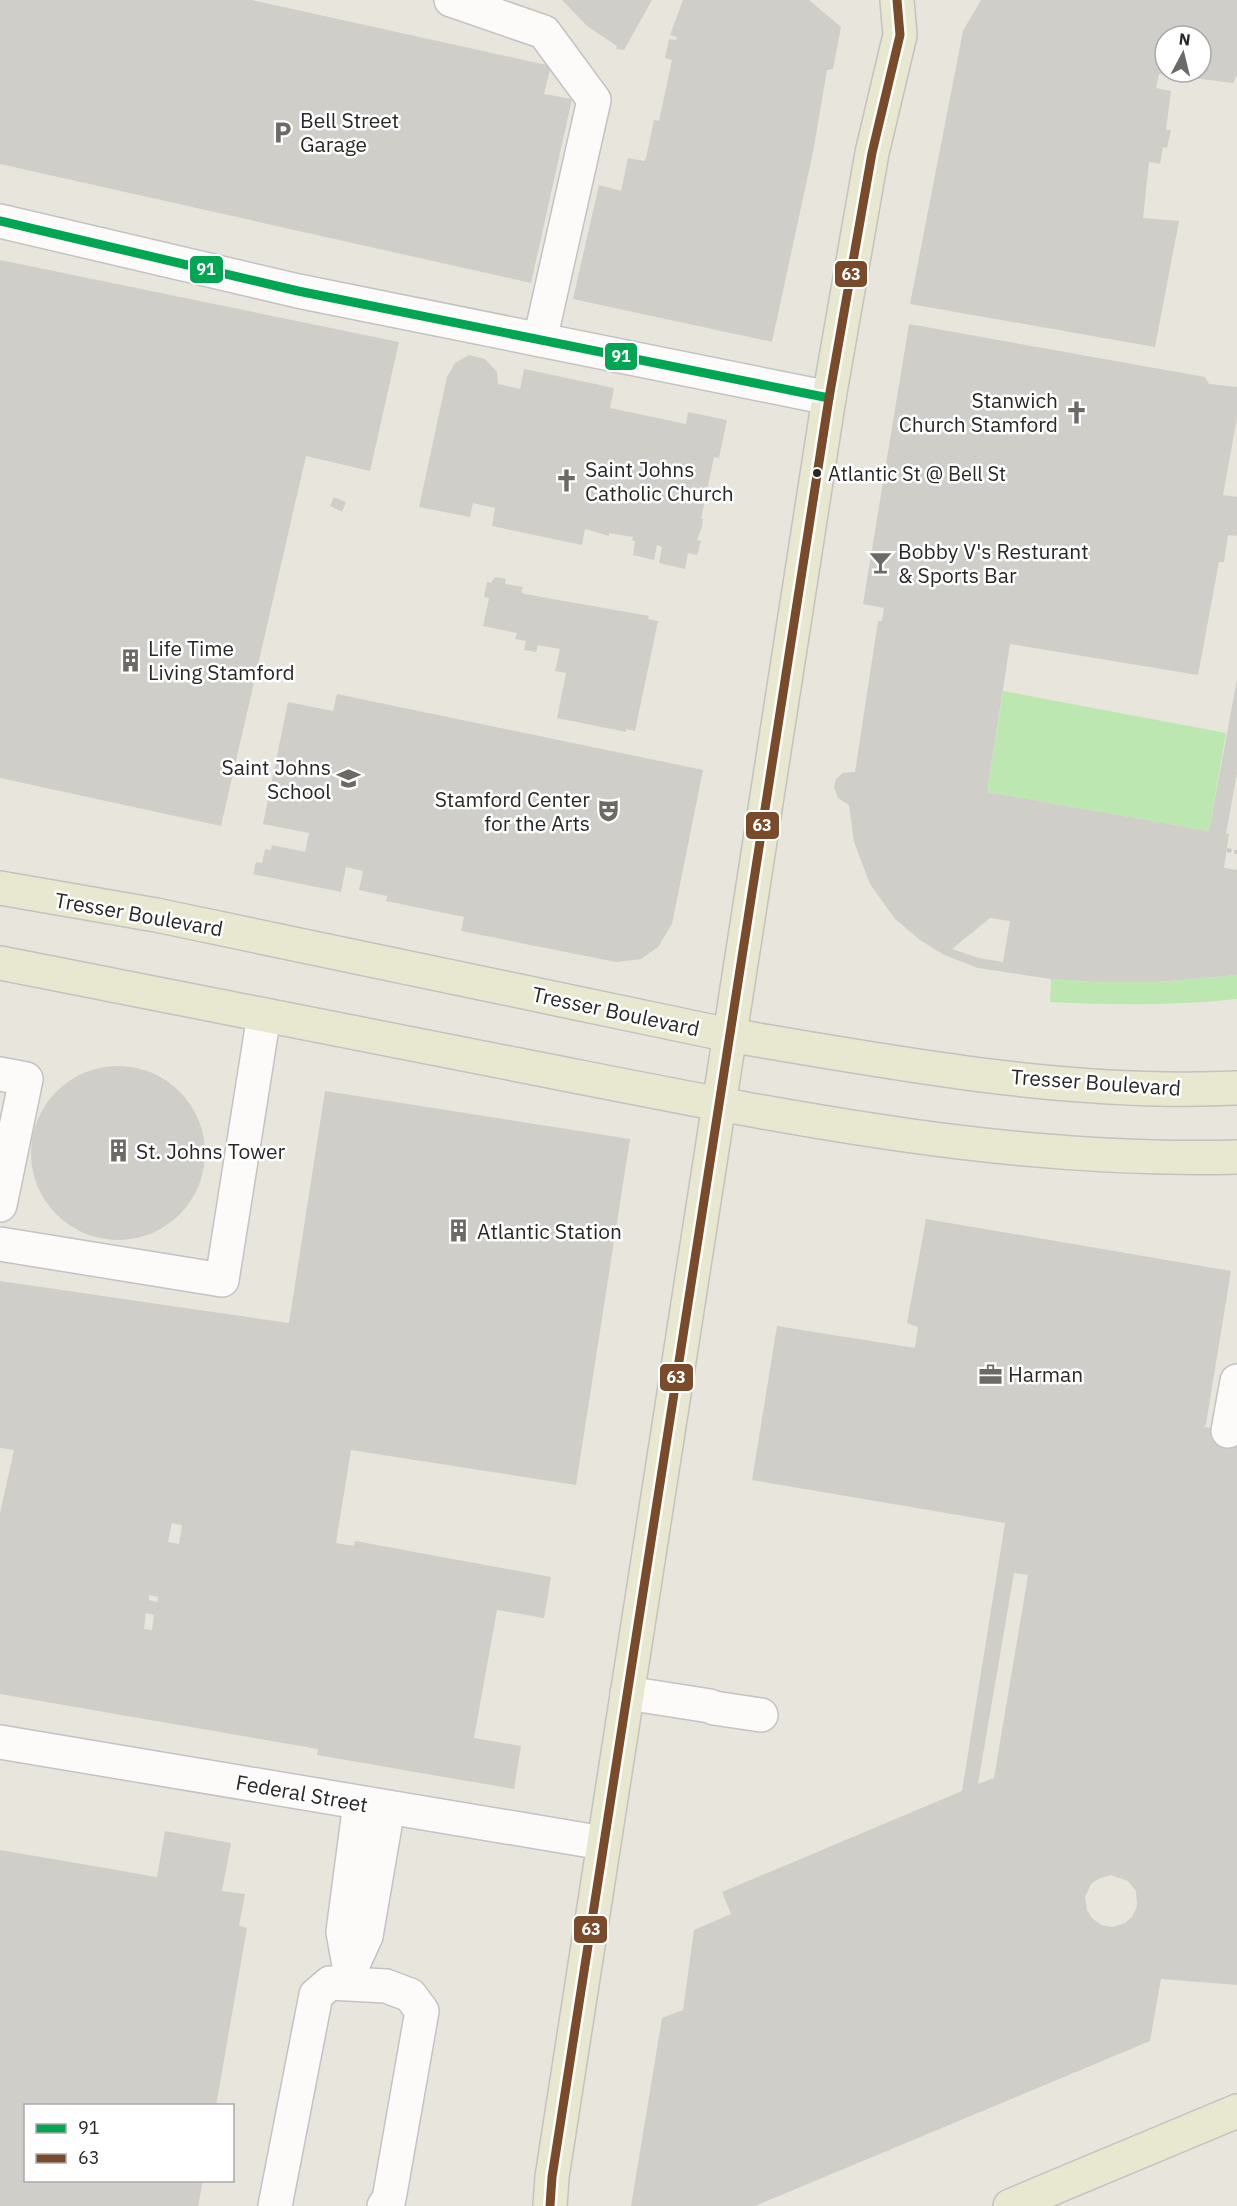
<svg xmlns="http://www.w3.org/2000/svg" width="1237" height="2206" font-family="'IBM Plex Sans',sans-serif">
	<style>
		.green { fill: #bde7b1 }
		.building { fill: #d0cec8; fill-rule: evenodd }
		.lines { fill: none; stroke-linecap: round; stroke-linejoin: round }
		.minor-casing { stroke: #c4c3c3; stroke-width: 36 }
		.major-casing { stroke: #c4c2bf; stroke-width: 36 }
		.path { stroke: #c9c8c7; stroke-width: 4; stroke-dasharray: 4.5 3; stroke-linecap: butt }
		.minor { stroke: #fcfbfa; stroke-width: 33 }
		.major { stroke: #e8e7d0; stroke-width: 33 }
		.bus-1-casing { stroke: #fff; stroke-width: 14 }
		.bus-2-casing { stroke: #fff; stroke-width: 14 }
		.bus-1 { stroke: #00a651; stroke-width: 9 }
		.bus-2 { stroke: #7a4b2a; stroke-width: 9 }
		.bus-dot { fill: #282828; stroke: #fff; stroke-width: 2 }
		.labels { text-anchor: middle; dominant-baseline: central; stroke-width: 5; stroke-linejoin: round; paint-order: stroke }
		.bus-label { font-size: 20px; fill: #282828; stroke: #fff; text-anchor: start }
		.poi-label { font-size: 21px; fill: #282828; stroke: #fff; text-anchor: start }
		.street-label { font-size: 21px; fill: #282828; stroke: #fff }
		.line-badge { stroke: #fff; stroke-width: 2 }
		.badge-label { font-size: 16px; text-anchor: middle; font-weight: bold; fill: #fff }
	</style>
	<rect width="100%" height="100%" fill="#e8e5dc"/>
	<g class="green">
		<path d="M1003,691L1226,733L1209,831L987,792Z"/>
		<path d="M1237,975V999C1174,1006 1113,1005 1050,1002L1051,979L1158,982Z"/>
	</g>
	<g class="building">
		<path d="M0,0H252L551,66L544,94L572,99L531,283L0,164Z"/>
		<path d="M562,0H652L624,50L616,49L617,46L587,26Z"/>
		<path d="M683,0H809L841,27L833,69L827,70L813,152L772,342L573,299L599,185L621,191L628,158L644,161L646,158L654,120L659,121L672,60L665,58L669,39L676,40L677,37L670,35Z"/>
		<path d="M981,0H1237V75L1233,83L1159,74L1156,88L1171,91L1166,130H1171L1167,148L1163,147L1160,164L1149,162L1143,218L1179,221L1155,347L910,304L963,31ZM1165,36H1201V72H1165Z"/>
		<path d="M0,260L399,342L370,471L306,456L221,826L0,778Z"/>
		<path d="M909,324L1205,377L1209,384L1237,387V418L1223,495L1237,497V536L1228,535L1224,562H1219L1198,675L1010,644L987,792L1209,831L1237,679V773L1226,834H1229L1224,868L1237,870V975L1158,982H1105L1051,979L978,968L944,955L920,940L895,919L870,884L854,842L849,805L838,798L834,787L836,779L843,773L855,772L878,621H882L884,608L863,604ZM990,918L1010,921L1003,962L979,958L952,949Z"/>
		<path d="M469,355L485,359L497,372L498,384L520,389L524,369L614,388L610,408L686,424L688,412L727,420L719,458L714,457L701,519H703L702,527L697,540L701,541L697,555L688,553L685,569L659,563L662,547L657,545L654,560L633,555L635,541L632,540L633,537L609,533V536L585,529L582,545L492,526L495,508L473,503L470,517L419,507L447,377L455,363Z"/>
		<path d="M334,497L346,502L342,512L330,506Z"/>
		<path d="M495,577L506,579L505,584L523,587L521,592L525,594L649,616L648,619L658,621L635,731L626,729V732L557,718L566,673L555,671L560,649L538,645L536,652L524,650L526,641L515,639L517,633L483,626L489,598L484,597L487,582L491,583Z"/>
		<path d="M337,694L703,770L672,924L658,947L641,959L616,962L461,931L464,917L386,901L387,896L359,890L363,871L346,867L341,892L253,874L256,862L262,863L265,849L271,850L272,845L305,852L309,833L263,824L288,702L333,711Z"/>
		<circle cx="118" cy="1153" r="87"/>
		<path d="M325,1091L630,1139L576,1485L351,1450L336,1543L354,1546L355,1541L551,1577L544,1618L497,1610L474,1738L521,1746L514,1789L317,1755L318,1749L0,1694V1513L14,1450L0,1448V1281L289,1323ZM172,1523L182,1525L179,1544L168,1542ZM149,1595L158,1597L157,1602L149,1600ZM146,1613L154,1615L152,1630L144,1629Z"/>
		<path d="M926,1219L1231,1271L1206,1424L1204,1427L1237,1432V1985L1161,1979L1150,2041L755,2206H631L662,2018L683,2010L694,1930L731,1914L722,1892L962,1791L1005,1523L752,1480L777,1326L915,1348L918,1327L907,1323ZM1014,1573L1028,1575L994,1778L978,1784ZM1111,1875L1128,1881L1136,1891L1137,1906L1132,1917L1125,1923L1112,1927L1101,1925L1092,1918L1087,1910L1085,1897L1091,1884L1098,1879Z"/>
		<path d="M165,1831L231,1843L222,1891L245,1894L239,1926L247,1928L216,2106H26V2180H203L198,2206H0V1850L157,1877Z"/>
	</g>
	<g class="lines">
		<defs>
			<g id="minor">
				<path d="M451,0L544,32L594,100L540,340"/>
				<path d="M0,221L298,291L829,398"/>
				<path d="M0,1074L26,1079L0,1205"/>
				<path d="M0,1244L222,1280L264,1015"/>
				<path d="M1228,1431L1237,1381"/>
				<path d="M627,1693L710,1706"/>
				<path d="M714,1708L761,1715"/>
				<path d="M0,1742L603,1843"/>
				<path d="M360,1803L343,1932L350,1971L366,1936L388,1808"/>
				<path d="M275,2206L316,1995L330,1983L386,1986L410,1995L422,2011L389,2199L384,2206"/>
			</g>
			<g id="major">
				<path d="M0,888L156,915L729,1035C894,1063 1069,1096 1237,1088"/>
				<path d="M0,963C192,1001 384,1039 575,1076C793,1119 1014,1163 1237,1157"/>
				<path d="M550,2206L552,2177L829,398L872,153L900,35L897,0"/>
				<path d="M1010,2206L1237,2111"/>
			</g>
		</defs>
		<use href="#minor" class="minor-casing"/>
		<use href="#major" class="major-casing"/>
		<path class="path" d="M1227,850L1237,852"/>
		<use href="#minor" class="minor"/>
		<use href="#major" class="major"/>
		<defs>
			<path id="bus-1" d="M0,221L298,291L829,398"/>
			<path id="bus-2" d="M550,2206L552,2177L829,398L872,153L900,35L897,0"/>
		</defs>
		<use href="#bus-1" class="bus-1-casing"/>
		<use href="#bus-2" class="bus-2-casing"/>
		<use href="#bus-1" class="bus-1"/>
		<use href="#bus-2" class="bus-2"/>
	</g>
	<defs>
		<symbol id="parking-bare" viewBox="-9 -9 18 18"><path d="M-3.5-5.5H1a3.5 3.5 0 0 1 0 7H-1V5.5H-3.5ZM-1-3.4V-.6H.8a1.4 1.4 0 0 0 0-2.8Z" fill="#6b6a67" stroke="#fff" stroke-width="2.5" paint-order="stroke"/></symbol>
		<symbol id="church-bare" viewBox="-9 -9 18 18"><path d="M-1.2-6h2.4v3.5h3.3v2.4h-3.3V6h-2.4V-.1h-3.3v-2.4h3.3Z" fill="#6b6a67" stroke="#fff" stroke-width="2.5" paint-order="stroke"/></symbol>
		<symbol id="bar-bare" viewBox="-9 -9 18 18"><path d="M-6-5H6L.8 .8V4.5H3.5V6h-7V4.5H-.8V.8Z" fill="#6b6a67" stroke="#fff" stroke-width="2.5" paint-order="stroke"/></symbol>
		<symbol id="building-bare" viewBox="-9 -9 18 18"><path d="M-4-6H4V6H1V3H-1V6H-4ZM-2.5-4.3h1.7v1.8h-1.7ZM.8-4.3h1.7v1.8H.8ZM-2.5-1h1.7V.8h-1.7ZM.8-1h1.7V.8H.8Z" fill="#6b6a67" stroke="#fff" stroke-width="2.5" paint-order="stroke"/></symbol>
		<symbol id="school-bare" viewBox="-9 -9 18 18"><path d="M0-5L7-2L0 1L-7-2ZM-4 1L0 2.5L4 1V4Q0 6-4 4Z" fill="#6b6a67" stroke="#fff" stroke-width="2.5" paint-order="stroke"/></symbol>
		<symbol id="theatre-bare" viewBox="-9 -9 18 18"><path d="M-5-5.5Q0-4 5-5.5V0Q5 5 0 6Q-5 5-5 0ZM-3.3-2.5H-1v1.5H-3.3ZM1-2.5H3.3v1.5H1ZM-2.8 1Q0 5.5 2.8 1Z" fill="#6b6a67" stroke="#fff" stroke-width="2.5" paint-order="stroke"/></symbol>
		<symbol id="office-bare" viewBox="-9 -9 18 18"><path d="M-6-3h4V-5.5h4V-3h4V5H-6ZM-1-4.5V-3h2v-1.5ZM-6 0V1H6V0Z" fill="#6b6a67" stroke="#fff" stroke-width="2.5" paint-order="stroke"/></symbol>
	</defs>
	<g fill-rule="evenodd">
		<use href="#parking-bare" x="266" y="116" width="33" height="33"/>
		<use href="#church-bare" x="1060" y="396" width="33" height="33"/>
		<use href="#church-bare" x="550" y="464" width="33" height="33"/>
		<use href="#bar-bare" x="864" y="546" width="33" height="33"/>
		<use href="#building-bare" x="114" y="644" width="33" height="33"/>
		<use href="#school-bare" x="332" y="762" width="33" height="33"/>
		<use href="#theatre-bare" x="592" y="794" width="33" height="33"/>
		<use href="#building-bare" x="102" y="1134" width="33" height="33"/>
		<use href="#building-bare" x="442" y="1214" width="33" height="33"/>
		<use href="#office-bare" x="974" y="1358" width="33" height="33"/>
	</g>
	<circle class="bus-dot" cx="817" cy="473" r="5"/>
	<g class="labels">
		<g class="bus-label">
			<text x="828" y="473">Atlantic St @ Bell St</text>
		</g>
		<g class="poi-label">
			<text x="300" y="120">Bell Street<tspan x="300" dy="24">Garage</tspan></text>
			<text x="1058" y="400" text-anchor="end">Stanwich<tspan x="1058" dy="24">Church Stamford</tspan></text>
			<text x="585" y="469">Saint Johns<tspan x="585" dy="24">Catholic Church</tspan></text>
			<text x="898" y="551">Bobby V's Resturant<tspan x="898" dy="24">&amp; Sports Bar</tspan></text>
			<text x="148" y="648">Life Time<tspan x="148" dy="24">Living Stamford</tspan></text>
			<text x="331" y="767" text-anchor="end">Saint Johns<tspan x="331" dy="24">School</tspan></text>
			<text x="590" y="799" text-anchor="end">Stamford Center<tspan x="590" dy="24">for the Arts</tspan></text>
			<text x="136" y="1151">St. Johns Tower</text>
			<text x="477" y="1231">Atlantic Station</text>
			<text x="1008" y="1374">Harman</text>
		</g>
		<g class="street-label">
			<text transform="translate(139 914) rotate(10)">Tresser Boulevard</text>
			<text transform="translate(616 1011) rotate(12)">Tresser Boulevard</text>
			<text transform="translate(1096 1082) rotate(4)">Tresser Boulevard</text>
			<text transform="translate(302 1793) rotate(10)">Federal Street</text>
		</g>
	</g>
	<g class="line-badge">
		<rect x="189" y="255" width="35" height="29" rx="6" fill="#00a651"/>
		<rect x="834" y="260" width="34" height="28" rx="6" fill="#7a4b2a"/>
		<rect x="604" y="342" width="34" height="29" rx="6" fill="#00a651"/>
		<rect x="745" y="811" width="35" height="29" rx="6" fill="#7a4b2a"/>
		<rect x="659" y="1363" width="35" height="29" rx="6" fill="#7a4b2a"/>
		<rect x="573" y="1915" width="35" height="29" rx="6" fill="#7a4b2a"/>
	</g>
	<g class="badge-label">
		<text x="206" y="275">91</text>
		<text x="851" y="280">63</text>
		<text x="621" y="362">91</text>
		<text x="762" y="831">63</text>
		<text x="676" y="1383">63</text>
		<text x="591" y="1935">63</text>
	</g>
	<rect x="24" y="2104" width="210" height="78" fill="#ffffff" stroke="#a9a9a9" stroke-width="1.5"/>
	<rect x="36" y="2124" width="30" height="9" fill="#00a651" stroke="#a9a9a9" stroke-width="1.5"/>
	<text x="78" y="2134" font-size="18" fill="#282828">91</text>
	<rect x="36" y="2154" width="30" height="9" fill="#7a4b2a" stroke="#a9a9a9" stroke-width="1.5"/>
	<text x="78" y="2164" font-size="18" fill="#282828">63</text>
	<g transform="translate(1183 54) rotate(7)"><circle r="28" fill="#ffffff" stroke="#a9a9a9" stroke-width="1.5"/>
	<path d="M0-4.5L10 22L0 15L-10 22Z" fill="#6b6a67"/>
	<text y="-9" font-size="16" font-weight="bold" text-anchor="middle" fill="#282828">N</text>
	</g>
</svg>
